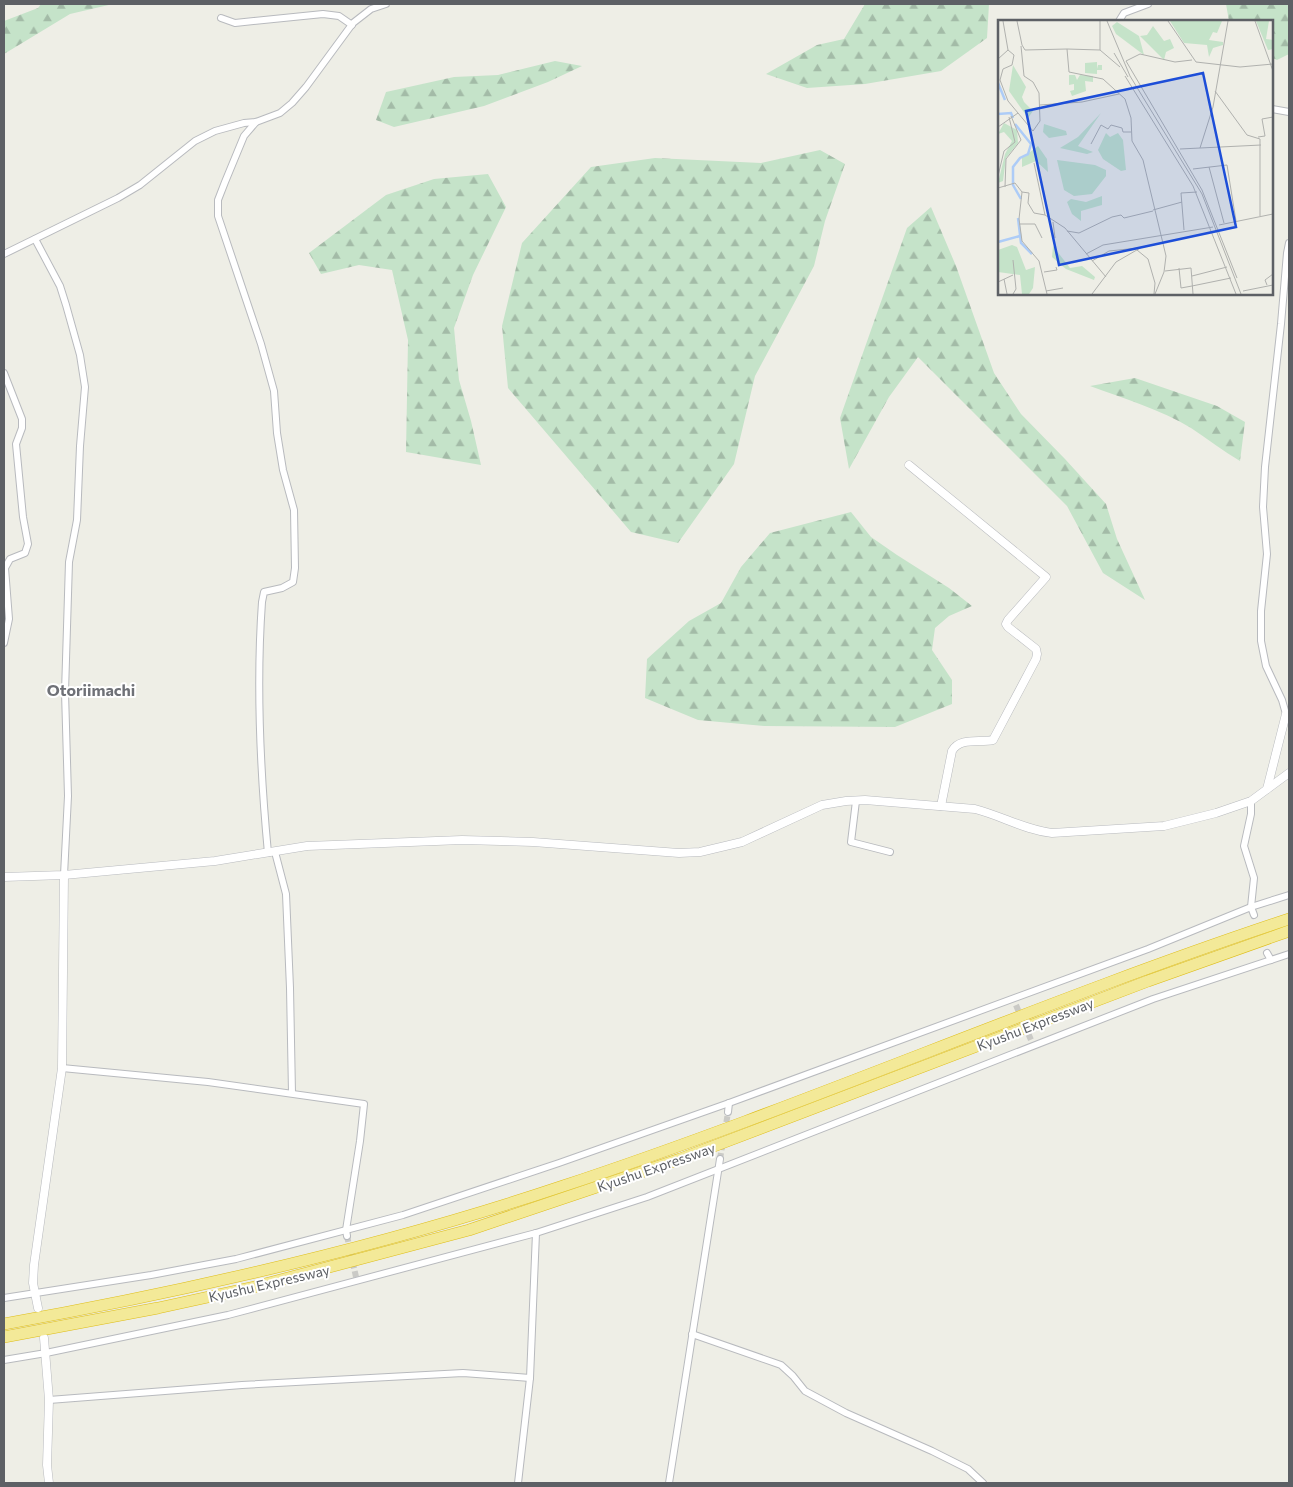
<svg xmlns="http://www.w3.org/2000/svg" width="1293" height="1487" font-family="Commissioner,sans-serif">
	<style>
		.forest { fill: url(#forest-firs) }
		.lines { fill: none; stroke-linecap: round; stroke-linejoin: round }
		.minor-tunnel { stroke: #cacac6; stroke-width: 6; stroke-dasharray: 6 3; stroke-linecap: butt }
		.minor-casing { stroke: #b8babe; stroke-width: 8 }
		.tertiary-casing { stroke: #b8babe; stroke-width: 9 }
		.motorway-casing { stroke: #debd16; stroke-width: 12 }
		.minor { stroke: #fff; stroke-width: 6 }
		.tertiary { stroke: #fff; stroke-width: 8 }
		.motorway { stroke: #f3e998; stroke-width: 11 }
		.labels { text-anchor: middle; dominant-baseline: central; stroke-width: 4; stroke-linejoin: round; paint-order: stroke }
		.street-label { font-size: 14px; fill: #5d6065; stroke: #fff }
		.quarter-label { font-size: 16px; font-weight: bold; fill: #6f7177; stroke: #fff }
		.inset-river { fill: none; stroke: #adccf7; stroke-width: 2.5 }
		.inset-road { fill: none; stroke: #b0b1ae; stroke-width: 1 }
		.view { fill: #1d4ed8; fill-opacity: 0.15; stroke: #1d4ed8; stroke-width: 2.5 }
		.inset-edge { fill: none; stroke: #5d6065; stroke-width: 2.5 }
	</style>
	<defs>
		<pattern id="forest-firs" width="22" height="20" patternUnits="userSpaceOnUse" patternTransform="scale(1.25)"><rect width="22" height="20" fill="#c5e3c9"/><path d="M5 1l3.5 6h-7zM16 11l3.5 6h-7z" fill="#a3bba7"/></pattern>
	</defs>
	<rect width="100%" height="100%" fill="#eeeee6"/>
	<g class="forest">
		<path d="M41,4H113L70,14L4,54V21L38,8Z"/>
		<path d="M865,4H989L987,38L941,71L865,84L807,88L766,74L817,45L844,39Z"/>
		<path d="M1226,4H1289V54L1277,60L1272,58V21H1229Z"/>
		<path d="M555,61L582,66L548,82L484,106L394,127L376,120L386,92L454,77L498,75Z"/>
		<path d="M820,150L845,164L825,221L814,266L755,376L734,464L678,543L631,532L508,388L502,326L522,243L591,167L655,158L761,163Z"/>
		<path d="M488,174L506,207L473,275L454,328L459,380L471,421L481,465L406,452L408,340L392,270L359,265L321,274L309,253L386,195L434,179Z"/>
		<path d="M931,207L956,266L994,373L1021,414L1065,459L1106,504L1117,539L1145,600L1103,573L1067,506L918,357L889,397L849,469L840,418L907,228Z"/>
		<path d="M1135,378L1217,406L1245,422L1240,461C1223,451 1208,439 1191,428C1162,410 1122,398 1090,386Z"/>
		<path d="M851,512L871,537L897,555L949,588L972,606L949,616L935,628L932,650L952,680V704L895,727L764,726L698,720L645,698L647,659L689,621L721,603L741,567L770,533Z"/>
	</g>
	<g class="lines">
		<g class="minor-tunnel">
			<path d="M1016,1005L1021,1017"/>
			<path d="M1025,1026L1031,1040"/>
			<path d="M725,1131L728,1112"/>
			<path d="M720,1159L723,1141"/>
			<path d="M347,1236L356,1277"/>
		</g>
		<defs>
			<g id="minor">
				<path d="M221,18L235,23L323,14L339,16L352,25"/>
				<path d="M1119,21L1124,13L1148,4"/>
				<path d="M1272,109L1289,112"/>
				<path d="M256,122L244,136L225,182L218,200V216L261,344L274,391L277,433L283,470L294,510L295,568L293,582L282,588L264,592L262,602C256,686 260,769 268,853"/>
				<path d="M35,239L60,286L66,305L80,355L85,387L80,446L77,520L69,562L65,692L68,796L64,875"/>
				<path d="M4,254L118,198L140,185L195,141L215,131L244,123L256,122L280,113L292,103L306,87L353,23L371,9L386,4"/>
				<path d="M4,373L22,419V428L16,444L23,517L28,544L25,553L10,559L5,568L9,619L4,643"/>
				<path d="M1286,714L1282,700L1266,666L1261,641V611L1267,554L1263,507L1265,467L1281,324L1287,253L1289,243"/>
				<path d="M856,801L851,842L890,852"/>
				<path d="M1251,801V814L1244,846L1254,878L1251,907L1254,915"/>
				<path d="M275,852L286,894L290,988L292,1093"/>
				<path d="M1267,953L1271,960"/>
				<path d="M62,1068L208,1082L364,1104L360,1141L346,1230L347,1236"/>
				<path d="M728,1112L729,1103"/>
				<path d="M4,1298L151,1275L236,1259L403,1215L559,1163L729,1103L1148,949L1251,907L1289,895"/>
				<path d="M692,1334L781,1365L793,1376L805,1391L846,1413L932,1451L968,1469L983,1483"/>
				<path d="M4,1360L46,1353L228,1315L536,1233L647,1197L1153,999L1289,954"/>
				<path d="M49,1400L242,1385L463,1373L530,1378"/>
				<path d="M518,1483L530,1378L536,1233"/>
				<path d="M669,1483L720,1159"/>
			</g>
			<g id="tertiary">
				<path d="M909,465L1046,577L1008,620L1006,624L1008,627L1036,649L1037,654L1036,659L993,740C979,743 960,737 952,751L941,806"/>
				<path d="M1267,789L1286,714"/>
				<path d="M4,877L64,875L215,861L307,846L462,840L533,842L679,853L700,852L742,842L822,805L846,801L865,800L975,809C1002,816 1025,830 1052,833L1164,826L1216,813L1251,801L1289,773"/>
				<path d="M38,1308L33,1283L34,1265L62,1068L64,875"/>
				<path d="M44,1338L49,1400L47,1465L49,1483"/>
			</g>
			<g id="motorway">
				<path d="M4,1324C193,1290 381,1247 563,1186C808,1105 1044,1000 1289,919"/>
				<path d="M4,1337L158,1308L254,1287L469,1230L680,1159L1148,981L1289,931"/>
			</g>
		</defs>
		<use href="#minor" class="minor-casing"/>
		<use href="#tertiary" class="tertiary-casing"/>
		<use href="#motorway" class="motorway-casing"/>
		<use href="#minor" class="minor"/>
		<use href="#tertiary" class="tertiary"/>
		<use href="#motorway" class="motorway"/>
	</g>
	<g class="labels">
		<g class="street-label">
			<text transform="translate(1035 1024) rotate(-21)">Kyushu Expressway</text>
			<text transform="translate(656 1167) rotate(-19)">Kyushu Expressway</text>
			<text transform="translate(269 1283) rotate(-13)">Kyushu Expressway</text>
		</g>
		<g class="quarter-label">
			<text x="91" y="689">Otoriimachi</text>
		</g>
	</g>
	<g transform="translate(998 20)">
		<rect width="275" height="275" fill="#eeeee6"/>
		<path d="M99,42V49L100,45H104V50H99V54L87,53V43ZM71,55H77L79,60L82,55L95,56V62L87,61L88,71L74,76L72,71L76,70V64L71,65Z" fill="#c5e3c9"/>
		<path d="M258,1H271L268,19L275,20V29L270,30ZM119,2L141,16L146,35L118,14L114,6ZM155,6L166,21L172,19L176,28L168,32L166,40L142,16L149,15ZM15,45L28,67L24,77L26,82L35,91L30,98L11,71ZM103,93L80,126L95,132L89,134L62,128L80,117ZM6,103L19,110L20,123L8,138L5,161L0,163L7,134L14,121L6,112L0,114ZM46,104L68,111L69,115L51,118L45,112ZM108,113L112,117L120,113L125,120L128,150L123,151L105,139L100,130ZM40,126L49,139L50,152L38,141L24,147V138ZM59,140L97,145L108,150V156L94,174L76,176L66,170ZM104,176V185L83,191V201L74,194L69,182L73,179L88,182ZM14,225L19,227L28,250L37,247L35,268L31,274H24L22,255L0,252V230ZM55,226L72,248L84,246L97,257L96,260L68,249L54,237Z" fill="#c5e3c9"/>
		<path d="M172,1H224L219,13L215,12L211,20L225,22V25L215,28L211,37L209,25L186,23Z" fill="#c5e3c9"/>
		<path class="inset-river" d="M0,63L7,80M0,94L13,93L15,98M17,104L33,124L30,134L22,138L15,147V165L23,179M20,198L23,223L34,234M0,222L22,216"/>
		<path class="inset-road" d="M5,1L10,30M19,1L24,25L27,30L69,29L71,52L105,59L127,79L133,98L134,121L145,140L168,236L166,252L157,274M102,1V30L122,47M109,1L132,56L204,174L243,274M170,1L198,42L242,47L275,44M257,1L275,51M69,29L102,30M116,33L130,57M16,35L14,45L5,49L2,60L10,81L35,111L42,101L41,73L35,62L26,56L23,26M0,39L10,30L16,35M194,40L177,42L142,34L128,41L204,170L239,258M127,56L195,166L238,274M217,71L249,115L262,119V196M42,85L84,82L121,74M0,107L20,93M260,117L267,116L264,99L275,97M93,124L103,105L110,109L113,105L124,108L125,112H133M202,128L215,87L230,1M182,129L263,125M36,143L47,195L67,208L108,257M211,147L226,203M195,149L229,145L238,201M0,156L6,131L17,122L11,97M7,167L8,139L23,120L13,96M0,168L17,163L24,172L21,199L24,221L41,241L49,274M24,172L31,173L30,183L36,193L47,195M155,190L184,182M55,202L57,218M21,204H37L44,218M221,205L275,194M186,210L183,173L199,172M69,211L81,213L114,197L123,195L126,198L155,191M139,230L150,239L157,263L156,274M88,234L105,225L215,207M94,241L111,231L140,228M181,248L183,268L194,266M167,251L193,248L195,274M46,252L59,250L58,247M194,256L229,247M6,259L9,274M0,262L15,255M269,265L267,260L275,254V246M194,266L233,258M48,271L65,268M245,271L275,265M15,274L18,269L15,240M94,274L118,242L144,227L165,223"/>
		<path class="view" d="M205,53L238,207L61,245L28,91Z"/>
		<rect width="275" height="275" class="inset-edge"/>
	</g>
	<rect width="1293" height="1487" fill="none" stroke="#5d6065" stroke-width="10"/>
</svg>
